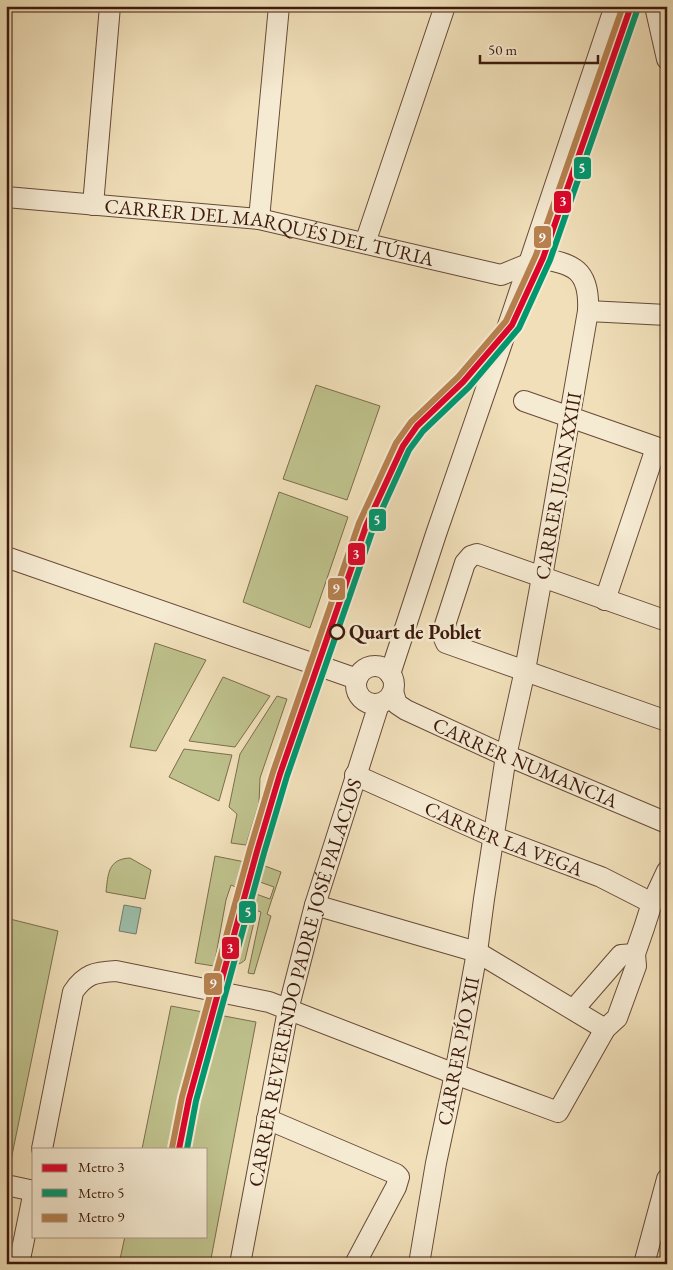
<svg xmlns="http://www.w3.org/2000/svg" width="673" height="1270" font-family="'EB Garamond',serif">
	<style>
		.green { fill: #bec18c; stroke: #7d6d4c; fill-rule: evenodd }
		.water { fill: #9bbda9; stroke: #757b6a }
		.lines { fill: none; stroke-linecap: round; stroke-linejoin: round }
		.minor-casing { stroke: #694a37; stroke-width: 22 }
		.minor { stroke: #f5ead2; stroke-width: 20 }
		.metro-1-casing { stroke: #f5ead2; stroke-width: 10 }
		.metro-2-casing { stroke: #f5ead2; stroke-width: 10 }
		.metro-3-casing { stroke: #f5ead2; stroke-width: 10 }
		.metro-1 { stroke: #dd052b; stroke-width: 6 }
		.metro-2 { stroke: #009870; stroke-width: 6 }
		.metro-3 { stroke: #b7814f; stroke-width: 6 }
		.stop-dot { fill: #f5ead2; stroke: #3c190c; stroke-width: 2.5 }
		.labels { text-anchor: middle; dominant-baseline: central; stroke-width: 5; stroke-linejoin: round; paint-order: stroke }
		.street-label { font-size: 20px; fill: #3c190c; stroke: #f5ead2 }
		.stop-label { font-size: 20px; font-weight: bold; fill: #3c190c; stroke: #f5ead2; text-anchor: start }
		.line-badge { stroke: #f5ead2; stroke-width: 2 }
		.badge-label { font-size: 14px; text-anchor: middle; font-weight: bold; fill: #fff }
	</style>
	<rect width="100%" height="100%" fill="#f0dfb9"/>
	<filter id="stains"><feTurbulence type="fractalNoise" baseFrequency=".004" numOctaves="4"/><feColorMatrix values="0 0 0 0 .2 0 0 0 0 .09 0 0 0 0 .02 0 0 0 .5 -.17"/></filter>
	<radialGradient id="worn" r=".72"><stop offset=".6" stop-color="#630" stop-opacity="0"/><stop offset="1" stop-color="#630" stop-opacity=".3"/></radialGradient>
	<g class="green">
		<path d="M316,385L380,406L347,500L283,479Z"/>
		<path d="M279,492L348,517L310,628L243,602Z"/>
		<path d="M155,643L206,660L156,751L130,747Z"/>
		<path d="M223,677L270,696L235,747L189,741Z"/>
		<path d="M277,696L287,699L260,778L259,803L246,845L231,843L237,814L229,807L240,754Z"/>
		<path d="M184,749L232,755L219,801L169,777Z"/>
		<path d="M215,856L265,866L281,872L267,914L271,916L254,974L248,973L261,912L238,904L243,890L231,885L226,900L214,966L195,963ZM260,882L274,887L270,899L256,894Z"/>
		<path d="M130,858L151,870L145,899L106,892C108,874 108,859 130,858Z"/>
		<path d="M237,912C245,912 251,914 254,922L245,960C237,968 225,965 220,955L228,916Z"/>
		<path d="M6,918L58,931L11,1160L6,1159Z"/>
		<path d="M171,1006L256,1022L210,1264H119L125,1236H206V1149H142Z"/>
	</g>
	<path class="water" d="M124,905L141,908L136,934L119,931Z"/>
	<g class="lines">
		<defs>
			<g id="minor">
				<path d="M655,6L667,59"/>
				<path id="s1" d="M6,197L259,219L501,275L528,264L537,258C574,263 590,270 588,311L542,577L525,670L506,756L484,899L477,952L455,1074L436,1163L419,1264"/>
				<path d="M93,205L110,6"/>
				<path d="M259,219L279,6"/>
				<path d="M365,243L445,6"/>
				<path d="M588,311L667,315"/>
				<path d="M524,401L667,451"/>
				<path d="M6,557L357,679"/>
				<path d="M605,600L656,448"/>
				<path d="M667,621L477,554L471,556L465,563L444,628L443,636L446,643L667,721"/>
				<circle cx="375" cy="685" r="19"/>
				<path d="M390,674L436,534L513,311L615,6"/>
				<path id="s2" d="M393,692L397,704L406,710L506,756L518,760L667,823"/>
				<path id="s3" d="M355,775L494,837L601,877L652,903"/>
				<path d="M315,905L477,952L605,1029"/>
				<path d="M574,1009L621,955L635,954"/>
				<path d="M267,1119L396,1174L399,1177L396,1187L355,1264"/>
				<path d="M42,1149L73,992C85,974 95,972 116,971L269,1002L455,1074L558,1112L605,1029L617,1018L636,966L635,954L644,928L652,903L667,871"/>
				<path d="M6,1185L34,1191"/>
				<path d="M19,1264L34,1191"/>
				<path id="s4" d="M240,1264L288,1010L315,905L379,704"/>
				<path d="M644,1264L667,1179"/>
			</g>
		</defs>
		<use href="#minor" class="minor-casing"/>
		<use href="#minor" class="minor"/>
		<defs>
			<path id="metro-1" d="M179,1149L189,1099L257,851L280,774L366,526L403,446L417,426L463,382L512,325L543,258L631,6"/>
			<path id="metro-2" d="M187,1149L196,1101L264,853L287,776L373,529L409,450L423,431L469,387L519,328L550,260L638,8"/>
			<path id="metro-3" d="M172,1148L182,1097L250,849L273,772L359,523L396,443L411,422L458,377L506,321L536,255L623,6"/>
		</defs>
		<use href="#metro-1" class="metro-1-casing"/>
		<use href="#metro-2" class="metro-2-casing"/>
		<use href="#metro-3" class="metro-3-casing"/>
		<use href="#metro-1" class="metro-1"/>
		<use href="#metro-2" class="metro-2"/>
		<use href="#metro-3" class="metro-3"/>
	</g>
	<circle class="stop-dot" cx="337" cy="632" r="7"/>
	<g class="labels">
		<g class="street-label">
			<text stroke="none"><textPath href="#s1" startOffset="266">CARRER DEL MARQUÉS DEL TÚRIA</textPath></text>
			<text transform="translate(558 486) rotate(-80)">CARRER JUAN XXIII</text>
			<text stroke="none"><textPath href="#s2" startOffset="154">CARRER NUMANCIA</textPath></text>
			<text stroke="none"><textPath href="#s3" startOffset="162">CARRER LA VEGA</textPath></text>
			<text stroke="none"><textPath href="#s4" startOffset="289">CARRER REVERENDO PADRE JOSÉ PALACIOS</textPath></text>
			<text transform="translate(458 1051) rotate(-79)">CARRER PÍO XII</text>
		</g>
		<g class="stop-label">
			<text x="349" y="632">Quart de Poblet</text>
		</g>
	</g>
	<g class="line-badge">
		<rect x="573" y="156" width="19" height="24" rx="5" fill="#009870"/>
		<rect x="553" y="190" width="19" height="24" rx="5" fill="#dd052b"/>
		<rect x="533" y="225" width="19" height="24" rx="5" fill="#b7814f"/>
		<rect x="368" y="508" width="19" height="24" rx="5" fill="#009870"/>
		<rect x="347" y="542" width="19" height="24" rx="5" fill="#dd052b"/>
		<rect x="327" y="577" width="19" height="24" rx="5" fill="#b7814f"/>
		<rect x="238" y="900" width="19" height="24" rx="5" fill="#009870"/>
		<rect x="221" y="936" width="19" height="24" rx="5" fill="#dd052b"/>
		<rect x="203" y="972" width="20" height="24" rx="5" fill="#b7814f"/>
	</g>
	<g class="badge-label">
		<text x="582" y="173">5</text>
		<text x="563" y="206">3</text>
		<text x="542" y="242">9</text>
		<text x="377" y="525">5</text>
		<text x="356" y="559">3</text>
		<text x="336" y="593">9</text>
		<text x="248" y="917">5</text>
		<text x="230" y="953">3</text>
		<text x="213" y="988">9</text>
	</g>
	<rect width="673" height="1270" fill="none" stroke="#f0dfb9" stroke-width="25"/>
	<rect x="8" y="8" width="658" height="1255" fill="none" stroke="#3c190c" stroke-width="2.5"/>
	<rect x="12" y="12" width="648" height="1245" fill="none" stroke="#3c190c"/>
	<rect x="32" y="1148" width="175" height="90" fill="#f5ead2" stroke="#ab9683"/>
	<rect x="42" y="1164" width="25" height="8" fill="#dd052b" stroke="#ab9683"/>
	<text x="78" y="1172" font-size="15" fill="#3c190c">Metro 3</text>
	<rect x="42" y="1189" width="25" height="8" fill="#009870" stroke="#ab9683"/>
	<text x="78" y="1198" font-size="15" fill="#3c190c">Metro 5</text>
	<rect x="42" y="1214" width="25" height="8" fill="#b7814f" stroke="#ab9683"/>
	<text x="78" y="1222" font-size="15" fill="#3c190c">Metro 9</text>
	<path d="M480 55v8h118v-8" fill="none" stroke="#3c190c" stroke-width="2.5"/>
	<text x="488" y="55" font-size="15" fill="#3c190c" stroke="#f5ead2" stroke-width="4" paint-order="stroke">50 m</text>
	<rect width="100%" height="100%" filter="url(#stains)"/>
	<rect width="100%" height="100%" fill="url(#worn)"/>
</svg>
